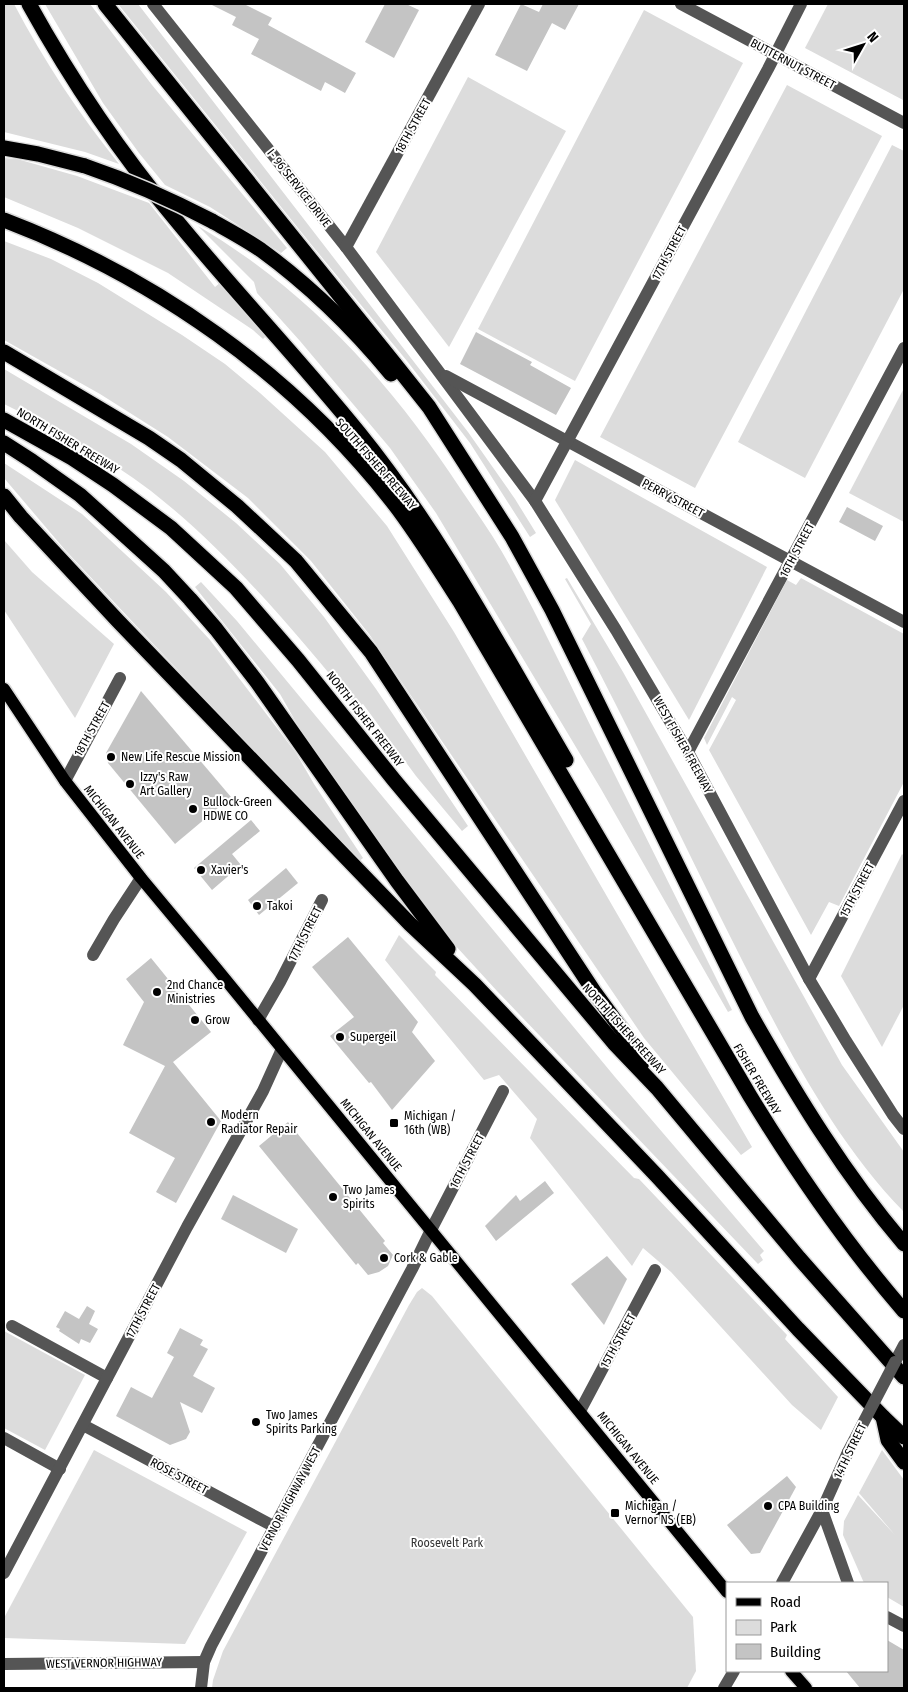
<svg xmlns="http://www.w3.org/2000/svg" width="908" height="1692" font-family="'Fira Sans Condensed',sans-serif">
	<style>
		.green { fill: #dcdcdc }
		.building { fill: #c4c4c4 }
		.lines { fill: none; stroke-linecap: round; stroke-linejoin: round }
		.major-casing { stroke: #dbdbdb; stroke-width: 15 }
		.highway-casing { stroke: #dbdbdb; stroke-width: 18 }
		.minor { stroke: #555; stroke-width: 12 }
		.major { stroke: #000; stroke-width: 12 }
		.highway { stroke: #000; stroke-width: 15 }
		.highway-bridge-casing { stroke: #dbdbdb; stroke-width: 18; stroke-linecap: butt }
		.minor-bridge { stroke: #555; stroke-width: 12 }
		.highway-bridge { stroke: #000; stroke-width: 15 }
		.poi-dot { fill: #000; stroke: #fff; stroke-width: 2 }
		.labels { text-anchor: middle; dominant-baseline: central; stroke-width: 4; stroke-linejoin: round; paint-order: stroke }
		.street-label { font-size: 12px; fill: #000; stroke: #fff }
		.poi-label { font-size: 12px; fill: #000; stroke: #fff; text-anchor: start }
		.park-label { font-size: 12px; fill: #333; stroke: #fff }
	</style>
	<rect width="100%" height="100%" fill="#fff"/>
	<g class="green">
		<path d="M4,4H14C44,61 79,114 119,164L85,152L4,132Z"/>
		<path d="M45,4H90L152,85L287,248L281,253L210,207L165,185L139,153L103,103Z"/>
		<path d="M118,4H138L468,432L515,499L536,533L530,537L470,443L407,361L310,243Z"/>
		<path d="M828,4H904L903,100L805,48Z"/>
		<path d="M644,10L743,63L575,381L478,329Z"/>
		<path d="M468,77L566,131L449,347L376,252Z"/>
		<path d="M787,85L882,136L695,488L600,437Z"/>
		<path d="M892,145L904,151V289L805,478L738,442Z"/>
		<path d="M4,158L17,159L77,176L149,203L215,287L221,282L266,336L263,339L253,330L168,273L78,228L4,197Z"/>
		<path d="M198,226C310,292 391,383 462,491C479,516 497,541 511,568C541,622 567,678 594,733C640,825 686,918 732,1010L728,1012L601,789L436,513L390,448L300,341L257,293L254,282Z"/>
		<path d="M4,241L51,259L98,283L182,335L225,364L260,393L325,452L387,526L454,632L752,1147L741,1155L644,1038L369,634L311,561L248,498L168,437L100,394L4,340Z"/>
		<path d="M4,369L131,444L184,481L236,523L280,564L324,617L376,689L468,826L462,831L416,776L363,704L357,707C294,631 230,553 151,491C105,456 55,429 4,404Z"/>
		<path d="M903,390L904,391V522L849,493Z"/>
		<path d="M575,460L767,567L689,720L555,500Z"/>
		<path d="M4,463L82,514L166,592L210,640L296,753L314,784L363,858L358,862L66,551L4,478Z"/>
		<path d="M4,540L32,572L114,644L75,718L4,610Z"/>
		<path d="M567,578L623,672L842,1065L904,1152V1212C837,1144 789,1051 745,966C690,858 639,747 582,639L591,624L565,579Z"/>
		<path d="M801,578L904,634V782L839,906L829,902L811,935L709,750L736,700L732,697L707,745L704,738L787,580L796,585Z"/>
		<path d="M201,582L237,621L615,1077L764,1251L760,1255L763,1260L758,1264L497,991L454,944L409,886L309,745L280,694L195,587Z"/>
		<path d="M902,854L904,856V1005L882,1047L841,976Z"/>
		<path d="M399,935L436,972L435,975L634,1178L639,1179L787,1335L785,1339L838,1397L821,1430L792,1405L671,1272L643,1248L632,1266L530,1138L537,1119L499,1075L484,1080L385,960Z"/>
		<path d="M422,1288L432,1296L693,1617L696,1671L687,1688H212L213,1680L223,1651L409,1305L417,1292Z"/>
		<path d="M4,1331L85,1375L45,1450L4,1428Z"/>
		<path d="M94,1450L247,1532L185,1644L4,1638V1618Z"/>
		<path d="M882,1450L904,1480V1607L887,1597V1583H864L843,1535L844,1521L858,1495L895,1535L859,1493Z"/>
	</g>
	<g class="building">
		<path d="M210,4H244L272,18L268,25L356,73L345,93L325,82L321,91L251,54L259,39L232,25L236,17Z"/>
		<path d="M385,4H406L419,10L394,58L365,42Z"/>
		<path d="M521,4L539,12L543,4H579L565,30L552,23L527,71L495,55Z"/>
		<path d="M476,332L532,362L530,365L571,388L556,415L460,364Z"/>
		<path d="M847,507L883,526L875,541L839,522Z"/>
		<path d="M141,691L231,797L175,844L108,763L106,753Z"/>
		<path d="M251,820L260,831L232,854L241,865L212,890L194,868Z"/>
		<path d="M286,868L298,883L259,915L248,900Z"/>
		<path d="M348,937L418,1022L412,1032L435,1061L392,1110L371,1082L369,1083L330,1036L354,1017L312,967Z"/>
		<path d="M151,958L211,1032L173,1062L221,1121L176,1203L156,1192L175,1158L129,1133L165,1066L123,1045L144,1002L126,979Z"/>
		<path d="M288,1122L385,1241L383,1243L393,1255L388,1266L379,1272L368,1275L358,1263L356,1265L259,1146Z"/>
		<path d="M545,1181L554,1193L496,1241L485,1226L516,1195L520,1201Z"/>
		<path d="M233,1195L298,1229L286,1253L221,1219Z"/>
		<path d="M607,1256L627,1279L604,1325L571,1284Z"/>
		<path d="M87,1306L95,1311L89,1324L98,1329L90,1343L81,1339L79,1344L59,1331L60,1329L56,1327L65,1311L79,1319Z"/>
		<path d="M180,1328L203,1340L200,1345L208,1349L193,1376L215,1388L202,1413L180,1402L190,1432L186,1439L170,1445L116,1416L131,1387L152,1398L174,1357L167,1353Z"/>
		<path d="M787,1476L796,1487L760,1553L751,1554L727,1525Z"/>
		<path d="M887,1640L904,1650V1688H860L846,1671H887Z"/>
	</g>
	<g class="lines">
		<defs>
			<g id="major">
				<path d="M4,689L65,781L141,878L216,968L727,1592"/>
				<path d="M791,1671L806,1688"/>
			</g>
			<g id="highway">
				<path d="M29,4C71,80 120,153 176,220C235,292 300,360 359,433C440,533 501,649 566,760"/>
				<path d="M105,4L394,363L429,407L512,537L552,610L752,1017C797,1096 845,1175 904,1244"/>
				<path d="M4,148L38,154L85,166"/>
				<path d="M4,220C156,278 291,373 392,501C417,533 438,568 460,602L750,1096C797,1173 845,1243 904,1311"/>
				<path d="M212,221C228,230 245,239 261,250C309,285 353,328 391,374"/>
				<path d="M4,352L149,438L181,460L237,506L296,561L371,652L595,993L625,1034L642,1063"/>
				<path d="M4,420L72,458L113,485L171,528L236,588L298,660L394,780L614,1043L657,1088L799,1258L904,1377"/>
				<path d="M4,443L32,461L80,495L164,571L190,599L216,629L257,682L397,881L448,949"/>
				<path d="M4,496L21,517L118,621L410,924L475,985L657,1176L798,1329L883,1417L904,1437"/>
				<path d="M883,1417L888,1440L904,1462"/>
			</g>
		</defs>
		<use href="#major" class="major-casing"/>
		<use href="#highway" class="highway-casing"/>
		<g class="minor">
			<path d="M153,4L346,247L535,501L616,630L688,752L809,979L846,1041L893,1115L904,1129"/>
			<path d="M681,4L904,123"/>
			<path d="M346,247L479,4"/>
			<path d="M446,376L904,622"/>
			<path d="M535,501L768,69L801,4"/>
			<path d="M688,752L904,348"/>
			<path d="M65,781L120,678"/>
			<path d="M93,955L114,919L141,878"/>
			<path d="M809,979L904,801"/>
			<path d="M258,1020L280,982L322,900"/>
			<path d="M12,1326L107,1378"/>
			<path d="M895,1362L904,1345"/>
			<path d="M580,1411L655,1270"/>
			<path d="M83,1425L275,1527"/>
			<path d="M4,1438L60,1469"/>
			<path d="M822,1510L848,1583"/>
			<path d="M4,1573L187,1227L263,1091L282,1049"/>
			<path d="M782,1583L822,1510L848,1452"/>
			<path d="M887,1617L904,1626"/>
			<path d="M4,1664L204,1662"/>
			<path d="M201,1688L204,1662L211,1646L412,1269L431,1230L503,1091"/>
			<path d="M724,1688L734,1671"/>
		</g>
		<use href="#major" class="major"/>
		<use href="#highway" class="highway"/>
		<defs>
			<path id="highway-bridge" d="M85,166C129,181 170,199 212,221"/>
		</defs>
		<use href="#highway-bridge" class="highway-bridge-casing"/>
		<path class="minor-bridge" d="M848,1452L895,1362"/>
		<use href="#highway-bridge" class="highway-bridge"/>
	</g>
	<g class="poi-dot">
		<circle cx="111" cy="757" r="5"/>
		<circle cx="130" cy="784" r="5"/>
		<circle cx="193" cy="809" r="5"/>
		<circle cx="201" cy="870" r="5"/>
		<circle cx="257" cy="906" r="5"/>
		<circle cx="157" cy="992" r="5"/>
		<circle cx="195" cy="1020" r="5"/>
		<circle cx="340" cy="1037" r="5"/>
		<circle cx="211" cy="1122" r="5"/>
		<rect x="389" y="1118" width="10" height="10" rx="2.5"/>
		<circle cx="333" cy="1197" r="5"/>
		<circle cx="384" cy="1258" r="5"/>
		<circle cx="256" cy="1422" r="5"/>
		<circle cx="768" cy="1506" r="5"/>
		<rect x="610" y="1508" width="10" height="10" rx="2.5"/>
	</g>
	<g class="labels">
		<g class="street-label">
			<text transform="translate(793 64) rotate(28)">BUTTERNUT STREET</text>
			<text transform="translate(413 126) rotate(-61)">18TH STREET</text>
			<text transform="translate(299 188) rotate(52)">I- 96 SERVICE DRIVE</text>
			<text transform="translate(669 253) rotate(-62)">17TH STREET</text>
			<text transform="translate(68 441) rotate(31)">NORTH FISHER FREEWAY</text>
			<text transform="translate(376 464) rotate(49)">SOUTH FISHER FREEWAY</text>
			<text transform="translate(673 498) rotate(28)">PERRY STREET</text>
			<text transform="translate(797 550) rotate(-62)">16TH STREET</text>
			<text transform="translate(365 719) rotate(52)">NORTH FISHER FREEWAY</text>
			<text transform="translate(92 729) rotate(-61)">18TH STREET</text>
			<text transform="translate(683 745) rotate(61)">WEST FISHER FREEWAY</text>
			<text transform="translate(114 822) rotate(52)">MICHIGAN AVENUE</text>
			<text transform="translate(857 890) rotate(-62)">15TH STREET</text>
			<text transform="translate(305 934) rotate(-63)">17TH STREET</text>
			<text transform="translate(624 1029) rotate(48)">NORTH FISHER FREEWAY</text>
			<text transform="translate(757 1079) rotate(59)">FISHER FREEWAY</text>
			<text transform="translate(371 1135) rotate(51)">MICHIGAN AVENUE</text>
			<text transform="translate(467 1161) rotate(-62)">16TH STREET</text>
			<text transform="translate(143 1311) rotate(-62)">17TH STREET</text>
			<text transform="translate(618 1341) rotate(-61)">15TH STREET</text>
			<text transform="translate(628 1448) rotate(51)">MICHIGAN AVENUE</text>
			<text transform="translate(850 1451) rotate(-64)">14TH STREET</text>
			<text transform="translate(179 1476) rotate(28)">ROSE STREET</text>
			<text transform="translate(290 1499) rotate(-62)">VERNOR HIGHWAY WEST</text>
			<text transform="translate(104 1663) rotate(-1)">WEST VERNOR HIGHWAY</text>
		</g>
		<g class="poi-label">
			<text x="121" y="757">New Life Rescue Mission</text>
			<text x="140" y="777">Izzy's Raw<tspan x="140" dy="14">Art Gallery</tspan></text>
			<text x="203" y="802">Bullock-Green<tspan x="203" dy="14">HDWE CO</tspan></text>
			<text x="211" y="870">Xavier's</text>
			<text x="267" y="906">Takoi</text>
			<text x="167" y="985">2nd Chance<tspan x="167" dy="14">Ministries</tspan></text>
			<text x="205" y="1020">Grow</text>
			<text x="350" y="1037">Supergeil</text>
			<text x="221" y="1115">Modern<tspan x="221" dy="14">Radiator Repair</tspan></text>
			<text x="404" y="1116">Michigan /<tspan x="404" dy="14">16th (WB)</tspan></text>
			<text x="343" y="1190">Two James<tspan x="343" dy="14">Spirits</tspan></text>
			<text x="394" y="1258">Cork &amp; Gable</text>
			<text x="266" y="1415">Two James<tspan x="266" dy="14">Spirits Parking</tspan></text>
			<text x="625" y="1506">Michigan /<tspan x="625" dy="14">Vernor NS (EB)</tspan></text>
			<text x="778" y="1506">CPA Building</text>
		</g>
		<g class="park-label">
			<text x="447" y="1543">Roosevelt Park</text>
		</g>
	</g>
	<rect width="908" height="1692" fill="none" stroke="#000000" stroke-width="10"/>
	<rect x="726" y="1582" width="162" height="90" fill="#ffffff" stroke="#999999"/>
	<rect x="736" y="1598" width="25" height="8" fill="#000000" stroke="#999999"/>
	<text x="770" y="1607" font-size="15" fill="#000000">Road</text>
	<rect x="736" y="1620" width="25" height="15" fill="#dcdcdc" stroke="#999999"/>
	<text x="770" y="1632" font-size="15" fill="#000000">Park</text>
	<rect x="736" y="1644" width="25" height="15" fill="#c4c4c4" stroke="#999999"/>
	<text x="770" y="1657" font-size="15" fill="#000000">Building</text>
	<g transform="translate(863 45) rotate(51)" stroke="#ffffff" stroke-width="4" paint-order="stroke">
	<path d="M0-4L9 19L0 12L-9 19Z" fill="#000000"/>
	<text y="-8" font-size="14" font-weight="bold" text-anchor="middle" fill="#000000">N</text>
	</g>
</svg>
